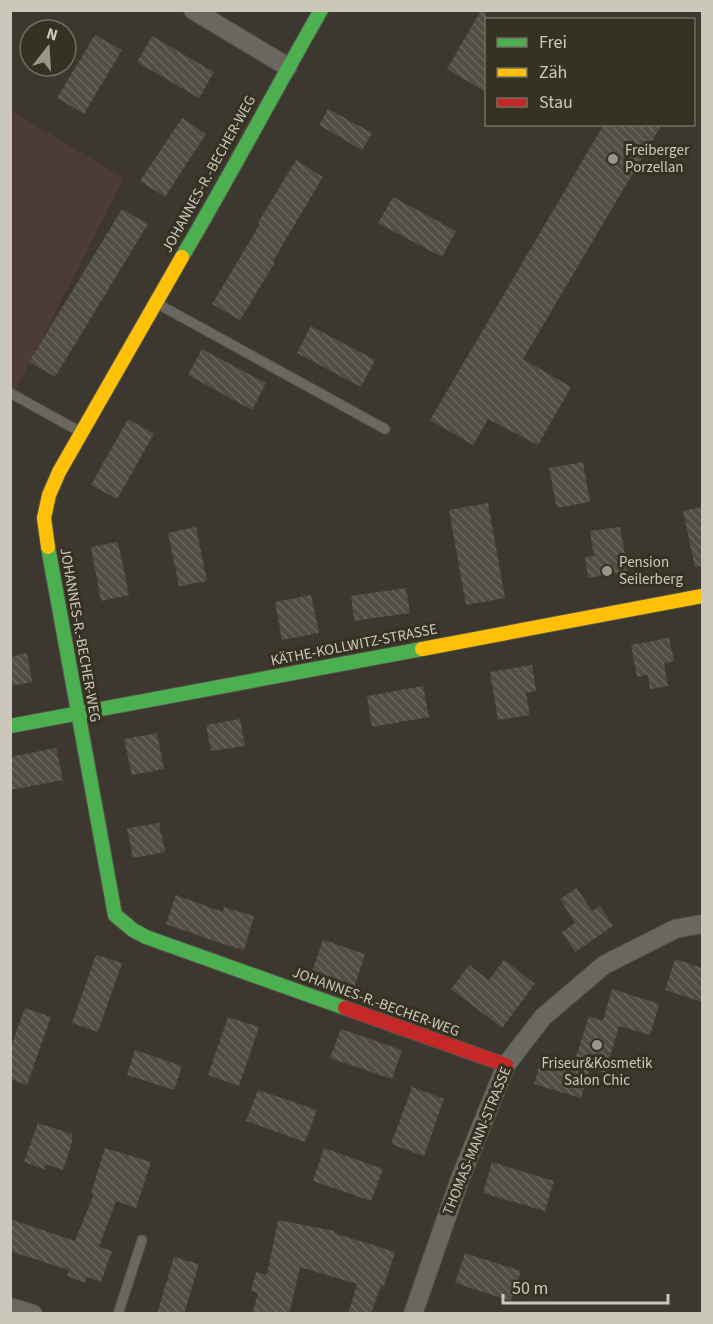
<svg xmlns="http://www.w3.org/2000/svg" width="713" height="1324" font-family="'Source Sans 3',sans-serif">
	<style>
		.green { fill: #4c3b38 }
		.building { fill: url(#building-back-hatch) }
		.lines { fill: none; stroke-linecap: round; stroke-linejoin: round }
		.lane-casing { stroke: #56544d; stroke-width: 11 }
		.street-casing { stroke: #56544d; stroke-width: 20 }
		.fast-casing { stroke: #56544d; stroke-width: 16 }
		.slow-casing { stroke: #56544d; stroke-width: 16 }
		.jam-casing { stroke: #56544d; stroke-width: 16 }
		.lane { stroke: #6a6660; stroke-width: 9 }
		.street { stroke: #6a6660; stroke-width: 18 }
		.fast { stroke: #4caf50; stroke-width: 14 }
		.slow { stroke: #ffc107; stroke-width: 14 }
		.jam { stroke: #c62828; stroke-width: 14 }
		.poi-dot { fill: #99968a; stroke: #363223; stroke-width: 2 }
		.labels { text-anchor: middle; dominant-baseline: central; stroke-width: 6; stroke-linejoin: round; paint-order: stroke }
		.poi-label { font-size: 15px; fill: #cbc8bb; stroke: #363223; text-anchor: start }
		.street-label { font-size: 15px; fill: #cbc8bb; stroke: #363223 }
	</style>
	<defs>
		<pattern id="building-back-hatch" width="6" height="6" patternUnits="userSpaceOnUse" patternTransform="scale(1.5)"><rect width="6" height="6" fill="#504d46"/><path d="M-1 5l2 2M0 0l6 6M5-1l2 2" fill="none" stroke="#68655f"/></pattern>
	</defs>
	<rect width="100%" height="100%" fill="#3c382f"/>
	<path class="green" d="M11,111L124,178L13,395L11,393Z"/>
	<g class="building">
		<path d="M481,10H486V92L447,69Z"/>
		<path d="M95,35L122,50L84,114L57,98Z"/>
		<path d="M152,36L214,72L199,98L137,62Z"/>
		<path d="M328,109L372,133L362,150L319,125Z"/>
		<path d="M182,118L206,134L165,197L140,181Z"/>
		<path d="M604,124H662L523,359L571,387L538,445L488,419L473,445L430,420Z"/>
		<path d="M296,160L323,177L273,261L275,262L240,320L212,304L260,224L258,223Z"/>
		<path d="M393,197L456,231L442,257L378,223Z"/>
		<path d="M122,209L148,224L55,377L29,362Z"/>
		<path d="M311,326L375,360L361,387L297,353Z"/>
		<path d="M202,349L266,383L252,410L188,375Z"/>
		<path d="M128,419L154,434L117,499L91,485Z"/>
		<path d="M583,462L590,502L557,508L549,468Z"/>
		<path d="M488,503L505,598L466,605L449,510Z"/>
		<path d="M702,507V566L695,567L683,511Z"/>
		<path d="M196,527L207,581L179,586L168,533Z"/>
		<path d="M620,527L628,571L588,578L585,557L594,556L590,531Z"/>
		<path d="M118,542L129,595L101,601L91,547Z"/>
		<path d="M406,588L410,613L354,621L351,596Z"/>
		<path d="M311,595L319,633L282,640L275,602Z"/>
		<path d="M669,638L674,661L664,663L668,686L650,689L648,675L637,677L631,645Z"/>
		<path d="M27,653L32,682L10,686V657Z"/>
		<path d="M532,665L536,691L526,693L530,715L498,720L490,672Z"/>
		<path d="M423,686L429,717L372,727L367,696Z"/>
		<path d="M240,719L245,746L211,751L206,725Z"/>
		<path d="M157,733L164,769L132,775L124,739Z"/>
		<path d="M56,748L63,780L10,790V757Z"/>
		<path d="M159,823L165,852L133,858L127,828Z"/>
		<path d="M577,888L592,911L600,906L613,926L575,952L562,932L575,923L560,899Z"/>
		<path d="M176,895L223,912L224,907L254,916L244,950L220,943L166,924Z"/>
		<path d="M323,940L365,954L354,988L311,974Z"/>
		<path d="M96,955L122,963L98,1032L72,1023Z"/>
		<path d="M675,959L702,968V1002L665,990Z"/>
		<path d="M504,960L535,984L502,1028L451,989L469,965L489,980Z"/>
		<path d="M612,989L659,1004L650,1035L619,1026L605,1073L590,1068L581,1098L534,1084L543,1054L574,1063L589,1016L603,1021Z"/>
		<path d="M25,1008L51,1017L27,1085L10,1079V1049Z"/>
		<path d="M228,1017L259,1027L239,1086L208,1075Z"/>
		<path d="M341,1029L402,1050L392,1079L330,1058Z"/>
		<path d="M135,1050L182,1066L174,1090L127,1075Z"/>
		<path d="M412,1087L444,1099L424,1156L391,1144Z"/>
		<path d="M258,1090L317,1110L305,1142L246,1121Z"/>
		<path d="M38,1123L72,1134V1142L63,1170L46,1164L44,1169L24,1162Z"/>
		<path d="M105,1148L151,1162L136,1208L116,1201L99,1247L112,1251L101,1282L87,1277L85,1283L67,1276L69,1270L10,1251V1219L75,1241L94,1194L91,1193Z"/>
		<path d="M324,1148L383,1169L371,1201L313,1181Z"/>
		<path d="M492,1162L554,1181L545,1211L483,1193Z"/>
		<path d="M278,1220L335,1231L334,1233L395,1252L384,1286L381,1285L371,1314H348L357,1284L300,1267L289,1314H252L258,1293L251,1291L256,1272L267,1275Z"/>
		<path d="M465,1253L521,1271L511,1301L455,1283Z"/>
		<path d="M174,1257L199,1264L184,1314H157Z"/>
	</g>
	<g class="lines">
		<defs>
			<g id="lane">
				<path d="M158,304L385,429"/>
				<path d="M10,393L79,431"/>
				<path d="M118,1314L142,1240"/>
			</g>
			<g id="street">
				<path d="M193,10L288,67"/>
				<path d="M10,1307L33,1314"/>
				<path d="M413,1314L460,1179L506,1065L543,1017L604,965L675,929L702,924"/>
			</g>
			<g id="fast">
				<path d="M182,257C230,176 274,92 321,10"/>
				<path d="M48,547L115,915L133,930L146,937L345,1008"/>
				<path d="M10,726L422,649"/>
			</g>
			<g id="slow">
				<path d="M48,547L44,518L49,495L59,472L182,257"/>
				<path d="M422,649L702,596"/>
			</g>
			<path id="jam" d="M345,1008L506,1065"/>
		</defs>
		<use href="#lane" class="lane-casing"/>
		<use href="#street" class="street-casing"/>
		<use href="#fast" class="fast-casing"/>
		<use href="#slow" class="slow-casing"/>
		<use href="#jam" class="jam-casing"/>
		<use href="#lane" class="lane"/>
		<use href="#street" class="street"/>
		<use href="#fast" class="fast"/>
		<use href="#slow" class="slow"/>
		<use href="#jam" class="jam"/>
	</g>
	<g class="poi-dot">
		<circle cx="613" cy="159" r="6"/>
		<circle cx="607" cy="571" r="6"/>
		<circle cx="597" cy="1045" r="6"/>
	</g>
	<g class="labels">
		<g class="poi-label">
			<text x="625" y="150">Freiberger<tspan x="625" dy="17">Porzellan</tspan></text>
			<text x="619" y="562">Pension<tspan x="619" dy="17">Seilerberg</tspan></text>
			<text x="597" y="1063" text-anchor="middle">Friseur&amp;Kosmetik<tspan x="597" dy="17">Salon Chic</tspan></text>
		</g>
		<g class="street-label">
			<text transform="translate(209 174) rotate(-61)">JOHANNES-R.-BECHER-WEG</text>
			<text transform="translate(80 635) rotate(80)">JOHANNES-R.-BECHER-WEG</text>
			<text transform="translate(354 645) rotate(-11)">KÄTHE-KOLLWITZ-STRASSE</text>
			<text transform="translate(376 1002) rotate(20)">JOHANNES-R.-BECHER-WEG</text>
			<text transform="translate(477 1141) rotate(-68)">THOMAS-MANN-STRASSE</text>
		</g>
	</g>
	<rect width="713" height="1324" fill="none" stroke="#cbc8bb" stroke-width="24"/>
	<rect x="485" y="18" width="210" height="108" fill="#363223" stroke="#726e60" stroke-width="1.5"/>
	<rect x="497" y="38" width="30" height="9" fill="#4caf50" stroke="#726e60" stroke-width="1.5"/>
	<text x="539" y="48" font-size="18" fill="#cbc8bb">Frei</text>
	<rect x="497" y="68" width="30" height="9" fill="#ffc107" stroke="#726e60" stroke-width="1.5"/>
	<text x="539" y="78" font-size="18" fill="#cbc8bb">Zäh</text>
	<rect x="497" y="98" width="30" height="9" fill="#c62828" stroke="#726e60" stroke-width="1.5"/>
	<text x="539" y="108" font-size="18" fill="#cbc8bb">Stau</text>
	<g transform="translate(48 48) rotate(17)"><circle r="28" fill="#363223" stroke="#726e60" stroke-width="1.5"/>
	<path d="M0-4.5L10 22L0 15L-10 22Z" fill="#99968a"/>
	<text y="-9" font-size="16" font-weight="bold" text-anchor="middle" fill="#cbc8bb">N</text>
	</g>
	<path d="M503 1294v9h165v-9" fill="none" stroke="#cbc8bb" stroke-width="3"/>
	<text x="512" y="1294" font-size="18" fill="#cbc8bb" stroke="#363223" stroke-width="4.5" paint-order="stroke">50 m</text>
</svg>
